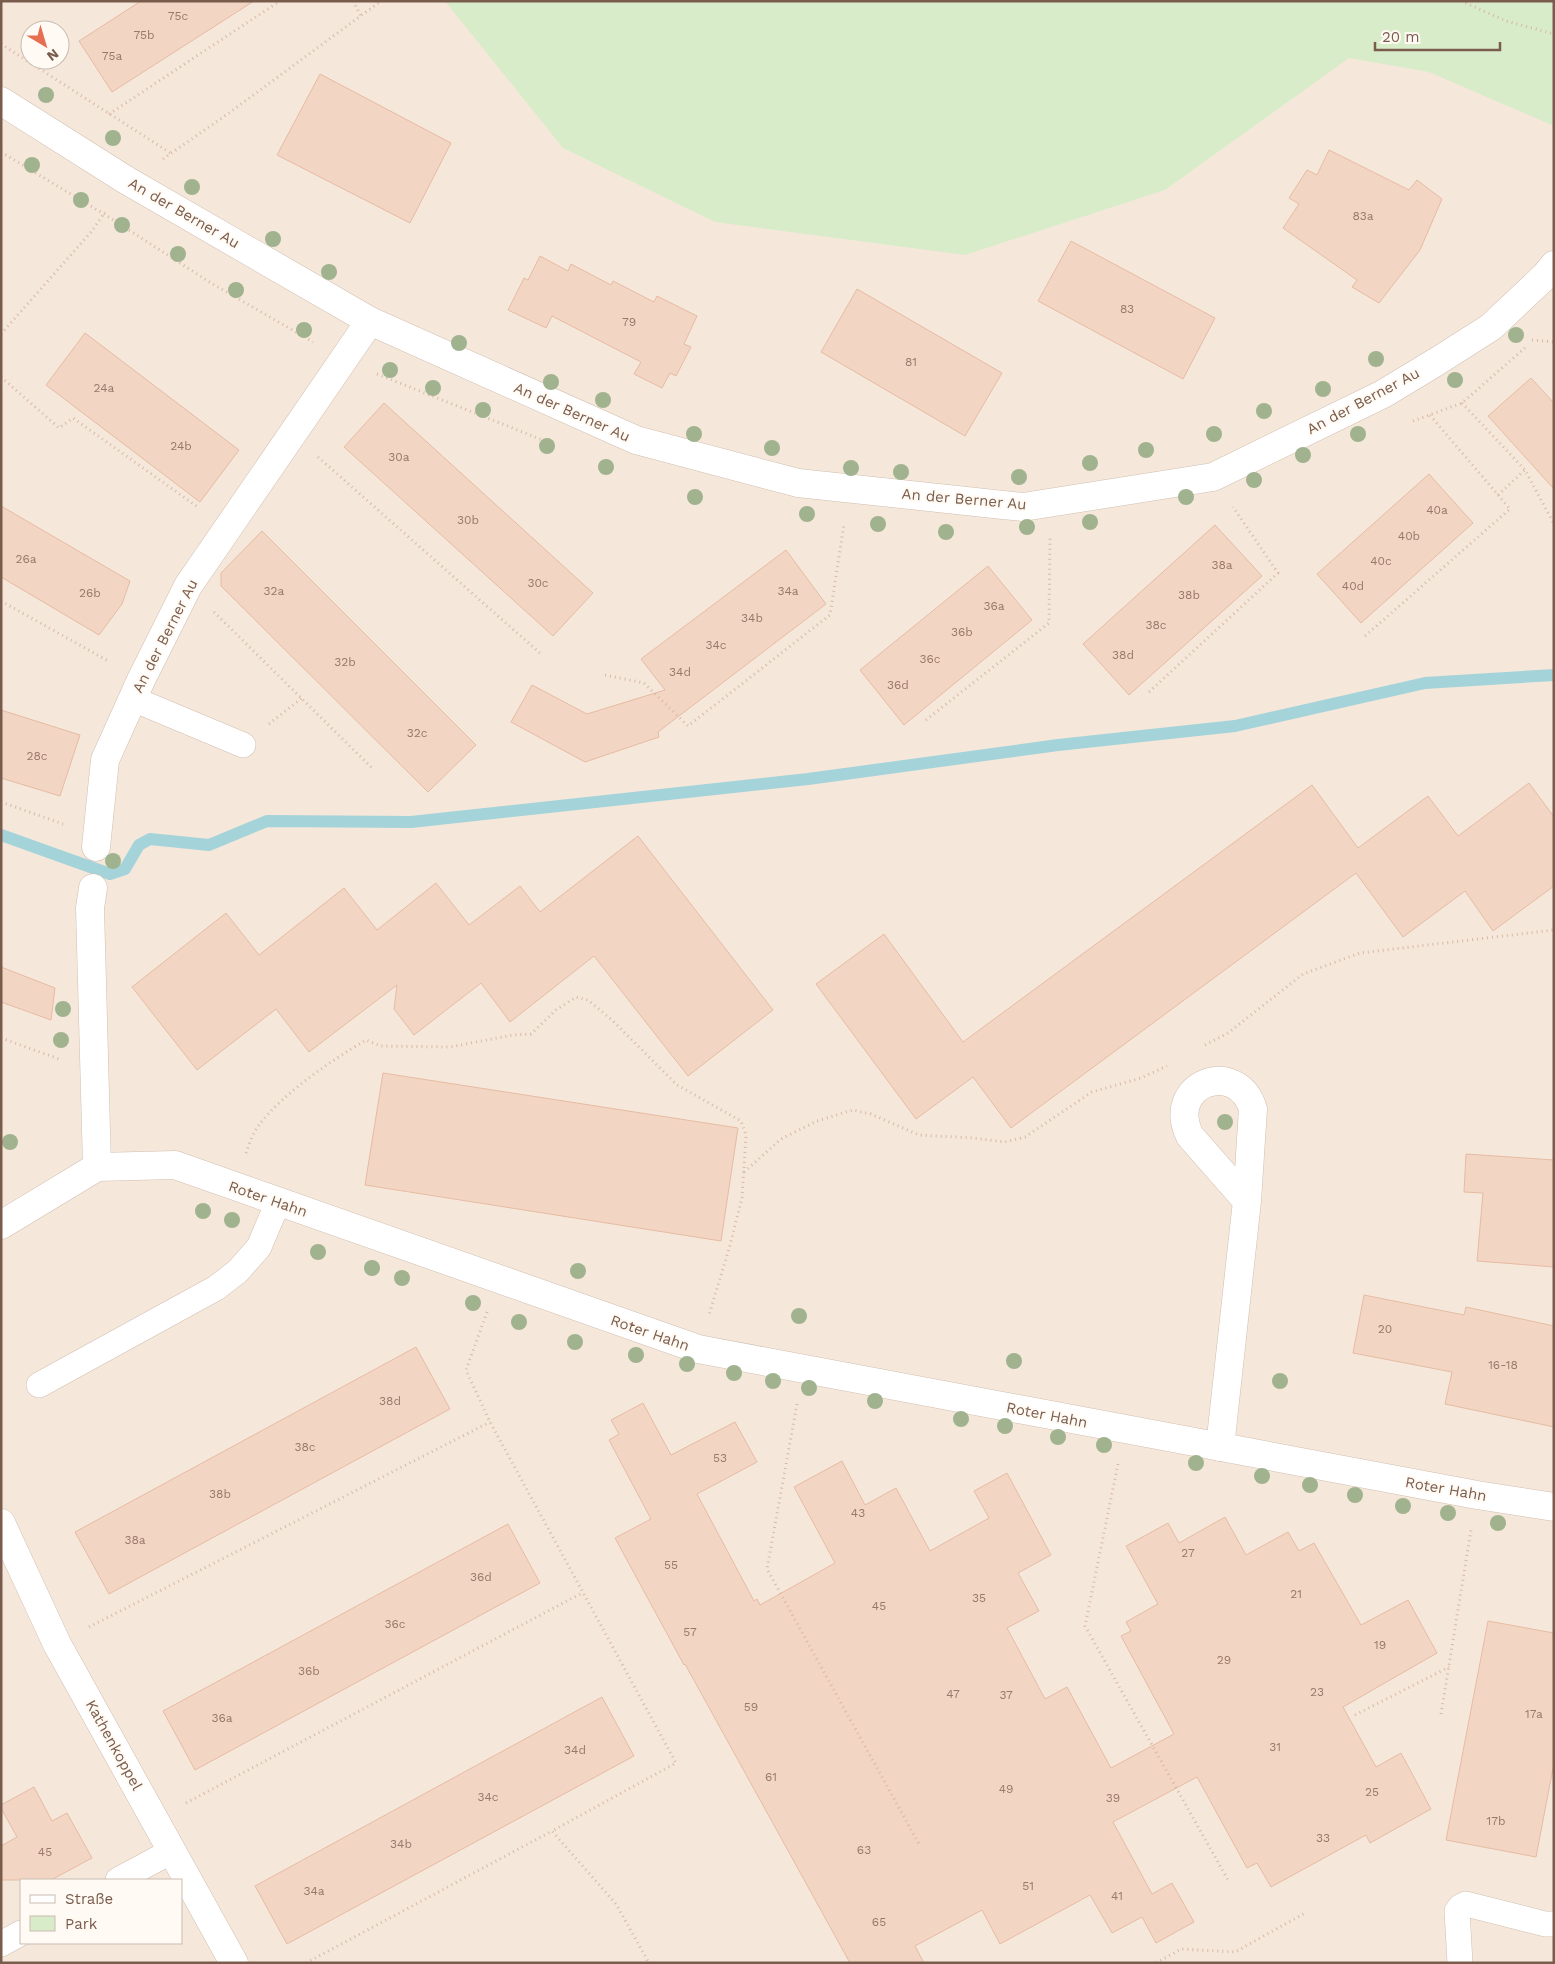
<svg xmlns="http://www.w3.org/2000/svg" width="1555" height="1964" font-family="'Work Sans',sans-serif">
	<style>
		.residential { fill: #f5e8da; fill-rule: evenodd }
		.green { fill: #d8ecc9 }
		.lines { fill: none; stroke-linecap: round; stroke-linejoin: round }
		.stream { stroke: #a5d3da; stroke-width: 12 }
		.building { fill: #f3d5c3; stroke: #e6bba3 }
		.service-casing { stroke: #d1beb0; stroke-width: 26 }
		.minor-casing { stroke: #d1beb0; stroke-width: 29 }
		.path { stroke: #d9b8a5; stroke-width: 3; stroke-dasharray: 1 4; stroke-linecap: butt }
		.service { stroke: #fff; stroke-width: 25 }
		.minor { stroke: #fff; stroke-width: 28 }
		.tree { fill: #a0b28e }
		.labels { text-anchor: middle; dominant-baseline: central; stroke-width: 4; stroke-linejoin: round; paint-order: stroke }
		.number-label { font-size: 12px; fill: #987a6a }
		.street-label { font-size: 15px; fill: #7a5c4d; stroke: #fffaf3 }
	</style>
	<rect width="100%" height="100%" fill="#fdf6ec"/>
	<path class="residential" d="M1,1H1554V1963H1ZM30,30H60V60H30ZM21,1880H181V1943H21Z"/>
	<path class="green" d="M445,1H1554V126L1429,72L1349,58L1165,190L965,255L715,222L563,148Z"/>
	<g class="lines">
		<path class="stream" d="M1,835L110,874L125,869L139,845L150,839L209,845L267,821L411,822L808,779L1058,745L1235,726L1425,683L1554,675"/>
	</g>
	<g class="building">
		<path d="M141,1H254L112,92L79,41Z"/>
		<path d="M320,74L451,143L410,223L277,155Z"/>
		<path d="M1329,150L1409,190L1417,180L1442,199L1420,250L1379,303L1352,287L1357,280L1283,228L1299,204L1289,198L1307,170L1317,175Z"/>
		<path d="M1071,241L1215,318L1183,379L1038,301Z"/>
		<path d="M540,256L568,271L571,264L611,285L613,281L654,302L657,296L697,316L684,344L691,347L676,376L670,373L662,388L634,374L641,362L552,316L546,328L508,310L524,278L528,280Z"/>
		<path d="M857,289L1002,373L965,436L821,352Z"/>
		<path d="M85,333L239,450L200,502L46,385Z"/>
		<path d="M1531,378L1554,403V489L1488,416Z"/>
		<path d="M384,403L593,593L553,636L344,447Z"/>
		<path d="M1429,474L1473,523L1361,623L1317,574Z"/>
		<path d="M1,506L130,581L122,604L99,635L1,577Z"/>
		<path d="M1215,525L1262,576L1129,695L1083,644Z"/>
		<path d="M262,531L476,745L428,792L221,586V573Z"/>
		<path d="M786,550L826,604L658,732L659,737L585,762L511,722L532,685L587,714L665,690L641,659Z"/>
		<path d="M988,566L1032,620L904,725L860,670Z"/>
		<path d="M1,710L80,735L60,796L1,778Z"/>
		<path d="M1529,783L1554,817V886L1493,931L1465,891L1403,937L1356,873L1011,1128L973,1077L916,1119L816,984L884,934L963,1042L1312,785L1358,848L1428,796L1458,836Z"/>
		<path d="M638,836L773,1010L688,1076L594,956L510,1022L481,983L414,1035L394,1009L397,985L309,1052L276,1009L197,1070L132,987L226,913L259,955L344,888L377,930L436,883L469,925L520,886L540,912Z"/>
		<path d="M1,967L55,988L51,1020L1,1002Z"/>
		<path d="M383,1073L738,1128L721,1241L365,1185Z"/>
		<path d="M1466,1154L1554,1160V1267L1477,1261L1483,1193L1464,1192Z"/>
		<path d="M1364,1295L1464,1315L1466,1307L1554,1326V1427L1445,1404L1452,1372L1353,1353Z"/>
		<path d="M416,1347L450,1409L109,1594L75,1532Z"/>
		<path d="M643,1403L671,1455L735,1422L757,1462L697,1494L754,1601L757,1599L760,1605L835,1563L794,1487L842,1461L865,1505L896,1488L930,1551L989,1518L974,1491L1007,1473L1051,1555L1018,1573L1039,1611L1007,1628L1045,1699L1067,1687L1111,1768L1174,1734L1121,1636L1131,1631L1126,1622L1158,1604L1126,1546L1168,1523L1179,1543L1225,1517L1246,1555L1288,1532L1299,1551L1314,1543L1361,1625L1408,1600L1437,1653L1343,1707L1376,1767L1401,1753L1431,1809L1370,1843L1366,1835L1271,1887L1257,1863L1247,1868L1197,1777L1113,1822L1152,1894L1172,1883L1194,1922L1156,1943L1142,1917L1112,1933L1090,1895L1000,1944L982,1910L915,1946L924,1963H850L685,1664L684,1665L615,1538L651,1519L609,1440L619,1434L611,1420Z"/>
		<path d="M508,1524L540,1583L195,1770L163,1711Z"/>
		<path d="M1488,1621L1554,1633V1763L1536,1857L1446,1840Z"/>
		<path d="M602,1697L634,1756L287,1944L255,1886Z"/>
		<path d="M34,1787L52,1821L67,1813L92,1858L51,1880H1V1846L17,1837L1,1808V1805Z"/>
	</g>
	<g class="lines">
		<defs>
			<g id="service">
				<path d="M133,699L243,745"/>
				<path d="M39,1385L216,1288L238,1271L259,1247L278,1202"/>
				<path d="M118,1880L172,1851"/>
				<path d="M1,1944L21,1933"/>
				<path d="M1460,1963L1457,1911L1460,1907L1466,1904L1545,1924H1554"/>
			</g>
			<g id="minor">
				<path d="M1,101L126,180L370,321L636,440L798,483L1003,505L1023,507L1213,477L1383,394L1436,362L1491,327L1545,276L1554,265"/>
				<path d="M96,847L105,760L141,680L188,586L370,321"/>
				<path d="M93,888L90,908L97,1167"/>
				<path d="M1,1225L97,1167L175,1165L698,1349L1477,1495L1554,1507"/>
				<path d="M1220,1447L1247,1201L1253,1109C1237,1057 1164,1084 1190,1136L1247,1201"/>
				<path d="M1,1523L57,1644L234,1963"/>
			</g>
		</defs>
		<use href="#service" class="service-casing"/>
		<use href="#minor" class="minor-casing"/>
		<g class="path">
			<path d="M353,1L361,16"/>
			<path d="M1461,1L1506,21L1554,34"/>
			<path d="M1,44L172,154"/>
			<path d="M109,114L280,1"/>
			<path d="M1,152L104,214L211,283L313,342"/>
			<path d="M163,159L229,113L381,1"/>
			<path d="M1,334L92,231L105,212"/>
			<path d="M1532,340L1554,342"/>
			<path d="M377,374L545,441"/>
			<path d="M1,377L59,428L73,418L199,508"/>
			<path d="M1462,403L1525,470L1554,524"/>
			<path d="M1413,421L1462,403L1525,348"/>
			<path d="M318,457L541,654"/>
			<path d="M1498,495L1525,470"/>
			<path d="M1,601L110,662"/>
			<path d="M214,612L372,768"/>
			<path d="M1365,636L1510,509L1429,414"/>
			<path d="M605,675L644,683L688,726L830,615L844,524"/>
			<path d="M1149,692L1278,573L1233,507"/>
			<path d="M926,720L1049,623L1050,538"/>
			<path d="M269,724L302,698"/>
			<path d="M1,802L63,824"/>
			<path d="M1,1038L59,1059"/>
			<path d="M1205,1045L1228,1033L1303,974L1360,953L1554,930"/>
			<path d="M246,1153C249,1144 253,1132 259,1125C283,1093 332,1060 366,1040L381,1046L450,1047L513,1035L531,1034L556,1010L576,997L588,1000L613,1021L677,1085L741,1121L746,1135L742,1198L729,1249L709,1315"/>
			<path d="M744,1172L781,1139L817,1121L853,1110L871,1114L919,1135L973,1138L1005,1142L1025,1137L1092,1092L1141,1078L1167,1066"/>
			<path d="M487,1312L466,1370L490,1422L676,1763L552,1831"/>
			<path d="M797,1404L767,1569L919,1844"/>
			<path d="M1118,1464L1085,1626L1228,1880"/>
			<path d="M89,1627L490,1422"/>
			<path d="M1441,1714L1471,1530"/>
			<path d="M1355,1715L1449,1667"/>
			<path d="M186,1803L582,1593"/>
			<path d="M306,1963L552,1831L616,1904L649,1963"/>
			<path d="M1156,1963L1181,1949L1235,1952L1305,1913"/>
		</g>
		<use href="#service" class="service"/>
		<use href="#minor" class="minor"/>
	</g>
	<g class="tree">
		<circle cx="46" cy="95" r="8"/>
		<circle cx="113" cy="138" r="8"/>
		<circle cx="32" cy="165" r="8"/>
		<circle cx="192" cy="187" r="8"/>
		<circle cx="81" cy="200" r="8"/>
		<circle cx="122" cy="225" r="8"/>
		<circle cx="273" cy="239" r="8"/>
		<circle cx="178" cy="254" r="8"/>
		<circle cx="329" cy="272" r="8"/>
		<circle cx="236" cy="290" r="8"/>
		<circle cx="304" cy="330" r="8"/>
		<circle cx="1516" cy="335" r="8"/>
		<circle cx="459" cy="343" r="8"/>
		<circle cx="1376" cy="359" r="8"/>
		<circle cx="390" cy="370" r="8"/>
		<circle cx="1455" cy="380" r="8"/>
		<circle cx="551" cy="382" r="8"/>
		<circle cx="433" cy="388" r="8"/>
		<circle cx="1323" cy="389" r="8"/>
		<circle cx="603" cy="400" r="8"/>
		<circle cx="483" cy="410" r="8"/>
		<circle cx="1264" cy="411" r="8"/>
		<circle cx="694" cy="434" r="8"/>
		<circle cx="1214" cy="434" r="8"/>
		<circle cx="1358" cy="434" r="8"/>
		<circle cx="547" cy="446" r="8"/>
		<circle cx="772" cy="448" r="8"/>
		<circle cx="1146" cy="450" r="8"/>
		<circle cx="1303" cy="455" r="8"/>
		<circle cx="1090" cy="463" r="8"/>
		<circle cx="606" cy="467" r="8"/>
		<circle cx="851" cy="468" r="8"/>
		<circle cx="901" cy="472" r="8"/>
		<circle cx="1019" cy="477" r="8"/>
		<circle cx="1254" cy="480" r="8"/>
		<circle cx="695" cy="497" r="8"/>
		<circle cx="1186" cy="497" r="8"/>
		<circle cx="807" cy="514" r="8"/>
		<circle cx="1090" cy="522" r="8"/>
		<circle cx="878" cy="524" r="8"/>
		<circle cx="1027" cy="527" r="8"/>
		<circle cx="946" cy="532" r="8"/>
		<circle cx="113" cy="861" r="8"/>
		<circle cx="63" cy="1009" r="8"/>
		<circle cx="61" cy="1040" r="8"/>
		<circle cx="1225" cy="1122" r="8"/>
		<circle cx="10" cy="1142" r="8"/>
		<circle cx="203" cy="1211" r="8"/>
		<circle cx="232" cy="1220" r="8"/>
		<circle cx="318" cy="1252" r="8"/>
		<circle cx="372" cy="1268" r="8"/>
		<circle cx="578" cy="1271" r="8"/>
		<circle cx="402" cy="1278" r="8"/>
		<circle cx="473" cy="1303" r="8"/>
		<circle cx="799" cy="1316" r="8"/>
		<circle cx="519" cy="1322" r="8"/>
		<circle cx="575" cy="1342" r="8"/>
		<circle cx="636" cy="1355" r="8"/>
		<circle cx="1014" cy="1361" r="8"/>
		<circle cx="687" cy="1364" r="8"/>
		<circle cx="734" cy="1373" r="8"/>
		<circle cx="773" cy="1381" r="8"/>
		<circle cx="1280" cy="1381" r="8"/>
		<circle cx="809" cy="1388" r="8"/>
		<circle cx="875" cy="1401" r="8"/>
		<circle cx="961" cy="1419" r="8"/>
		<circle cx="1005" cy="1426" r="8"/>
		<circle cx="1058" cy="1437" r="8"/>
		<circle cx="1104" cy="1445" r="8"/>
		<circle cx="1196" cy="1463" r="8"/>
		<circle cx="1262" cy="1476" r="8"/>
		<circle cx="1310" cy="1485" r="8"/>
		<circle cx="1355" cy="1495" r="8"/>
		<circle cx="1403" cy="1506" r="8"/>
		<circle cx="1448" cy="1513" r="8"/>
		<circle cx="1498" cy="1523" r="8"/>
	</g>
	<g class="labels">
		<g class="number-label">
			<text x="178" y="16">75c</text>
			<text x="144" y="35">75b</text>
			<text x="112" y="56">75a</text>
			<text x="1363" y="216">83a</text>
			<text x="1127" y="309">83</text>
			<text x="629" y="322">79</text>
			<text x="911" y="362">81</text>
			<text x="104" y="388">24a</text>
			<text x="181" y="446">24b</text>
			<text x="399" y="457">30a</text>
			<text x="1437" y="510">40a</text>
			<text x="468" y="520">30b</text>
			<text x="1409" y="536">40b</text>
			<text x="26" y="559">26a</text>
			<text x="1381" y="561">40c</text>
			<text x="1222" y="565">38a</text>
			<text x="538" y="583">30c</text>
			<text x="1353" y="586">40d</text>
			<text x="274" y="591">32a</text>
			<text x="788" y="591">34a</text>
			<text x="90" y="593">26b</text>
			<text x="1189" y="595">38b</text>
			<text x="994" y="606">36a</text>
			<text x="752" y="618">34b</text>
			<text x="1156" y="625">38c</text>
			<text x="962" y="632">36b</text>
			<text x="716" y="645">34c</text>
			<text x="1123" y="655">38d</text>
			<text x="930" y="659">36c</text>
			<text x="345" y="662">32b</text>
			<text x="680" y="672">34d</text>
			<text x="898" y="685">36d</text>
			<text x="417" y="733">32c</text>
			<text x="37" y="756">28c</text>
			<text x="1385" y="1329">20</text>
			<text x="1503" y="1365">16-18</text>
			<text x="390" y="1401">38d</text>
			<text x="305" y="1447">38c</text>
			<text x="720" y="1458">53</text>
			<text x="220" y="1494">38b</text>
			<text x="858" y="1513">43</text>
			<text x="135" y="1540">38a</text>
			<text x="1188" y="1553">27</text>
			<text x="671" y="1565">55</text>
			<text x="481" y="1577">36d</text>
			<text x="1296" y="1594">21</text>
			<text x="979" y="1598">35</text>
			<text x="879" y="1606">45</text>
			<text x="395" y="1624">36c</text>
			<text x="690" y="1632">57</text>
			<text x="1380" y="1645">19</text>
			<text x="1224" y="1660">29</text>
			<text x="309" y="1671">36b</text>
			<text x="1317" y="1692">23</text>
			<text x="953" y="1694">47</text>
			<text x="1006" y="1695">37</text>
			<text x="751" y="1707">59</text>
			<text x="1534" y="1714">17a</text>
			<text x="222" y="1718">36a</text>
			<text x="1275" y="1747">31</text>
			<text x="575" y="1750">34d</text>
			<text x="771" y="1777">61</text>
			<text x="1006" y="1789">49</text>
			<text x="1372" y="1792">25</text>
			<text x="488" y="1797">34c</text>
			<text x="1113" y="1798">39</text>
			<text x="1496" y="1821">17b</text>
			<text x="1323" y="1838">33</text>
			<text x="401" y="1844">34b</text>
			<text x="864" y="1850">63</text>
			<text x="45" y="1852">45</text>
			<text x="1028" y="1886">51</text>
			<text x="314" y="1891">34a</text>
			<text x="1117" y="1896">41</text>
			<text x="879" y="1922">65</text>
		</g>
		<g class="street-label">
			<text transform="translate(184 213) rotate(30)">An der Berner Au</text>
			<text transform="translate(1363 401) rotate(-28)">An der Berner Au</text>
			<text transform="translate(572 412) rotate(24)">An der Berner Au</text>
			<text transform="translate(964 499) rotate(5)">An der Berner Au</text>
			<text transform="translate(165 636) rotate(-63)">An der Berner Au</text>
			<text transform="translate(268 1199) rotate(19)">Roter Hahn</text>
			<text transform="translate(650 1333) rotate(19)">Roter Hahn</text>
			<text transform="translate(1047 1415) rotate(11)">Roter Hahn</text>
			<text transform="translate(1446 1489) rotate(10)">Roter Hahn</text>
			<text transform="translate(114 1745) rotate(61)">Kathenkoppel</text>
		</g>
	</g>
	<rect width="1555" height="1964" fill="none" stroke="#7a5c4d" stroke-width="5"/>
	<rect x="20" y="1879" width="162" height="65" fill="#fffaf3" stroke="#cabbb1"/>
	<rect x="30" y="1895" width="25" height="8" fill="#ffffff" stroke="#cabbb1"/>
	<text x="65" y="1904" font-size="15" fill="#7a5c4d">Straße</text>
	<rect x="30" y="1916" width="25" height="15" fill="#d8ecc9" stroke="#cabbb1"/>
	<text x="65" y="1929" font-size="15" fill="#7a5c4d">Park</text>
	<g transform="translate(45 45) rotate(142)"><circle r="24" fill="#fffaf3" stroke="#cabbb1"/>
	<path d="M0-4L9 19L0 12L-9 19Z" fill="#e76f51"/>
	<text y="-8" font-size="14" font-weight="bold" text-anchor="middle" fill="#7a5c4d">N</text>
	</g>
	<path d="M1375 42v8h125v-8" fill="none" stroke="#7a5c4d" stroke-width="2.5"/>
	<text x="1382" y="42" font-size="15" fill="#7a5c4d" stroke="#fffaf3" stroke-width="4" paint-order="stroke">20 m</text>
</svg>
